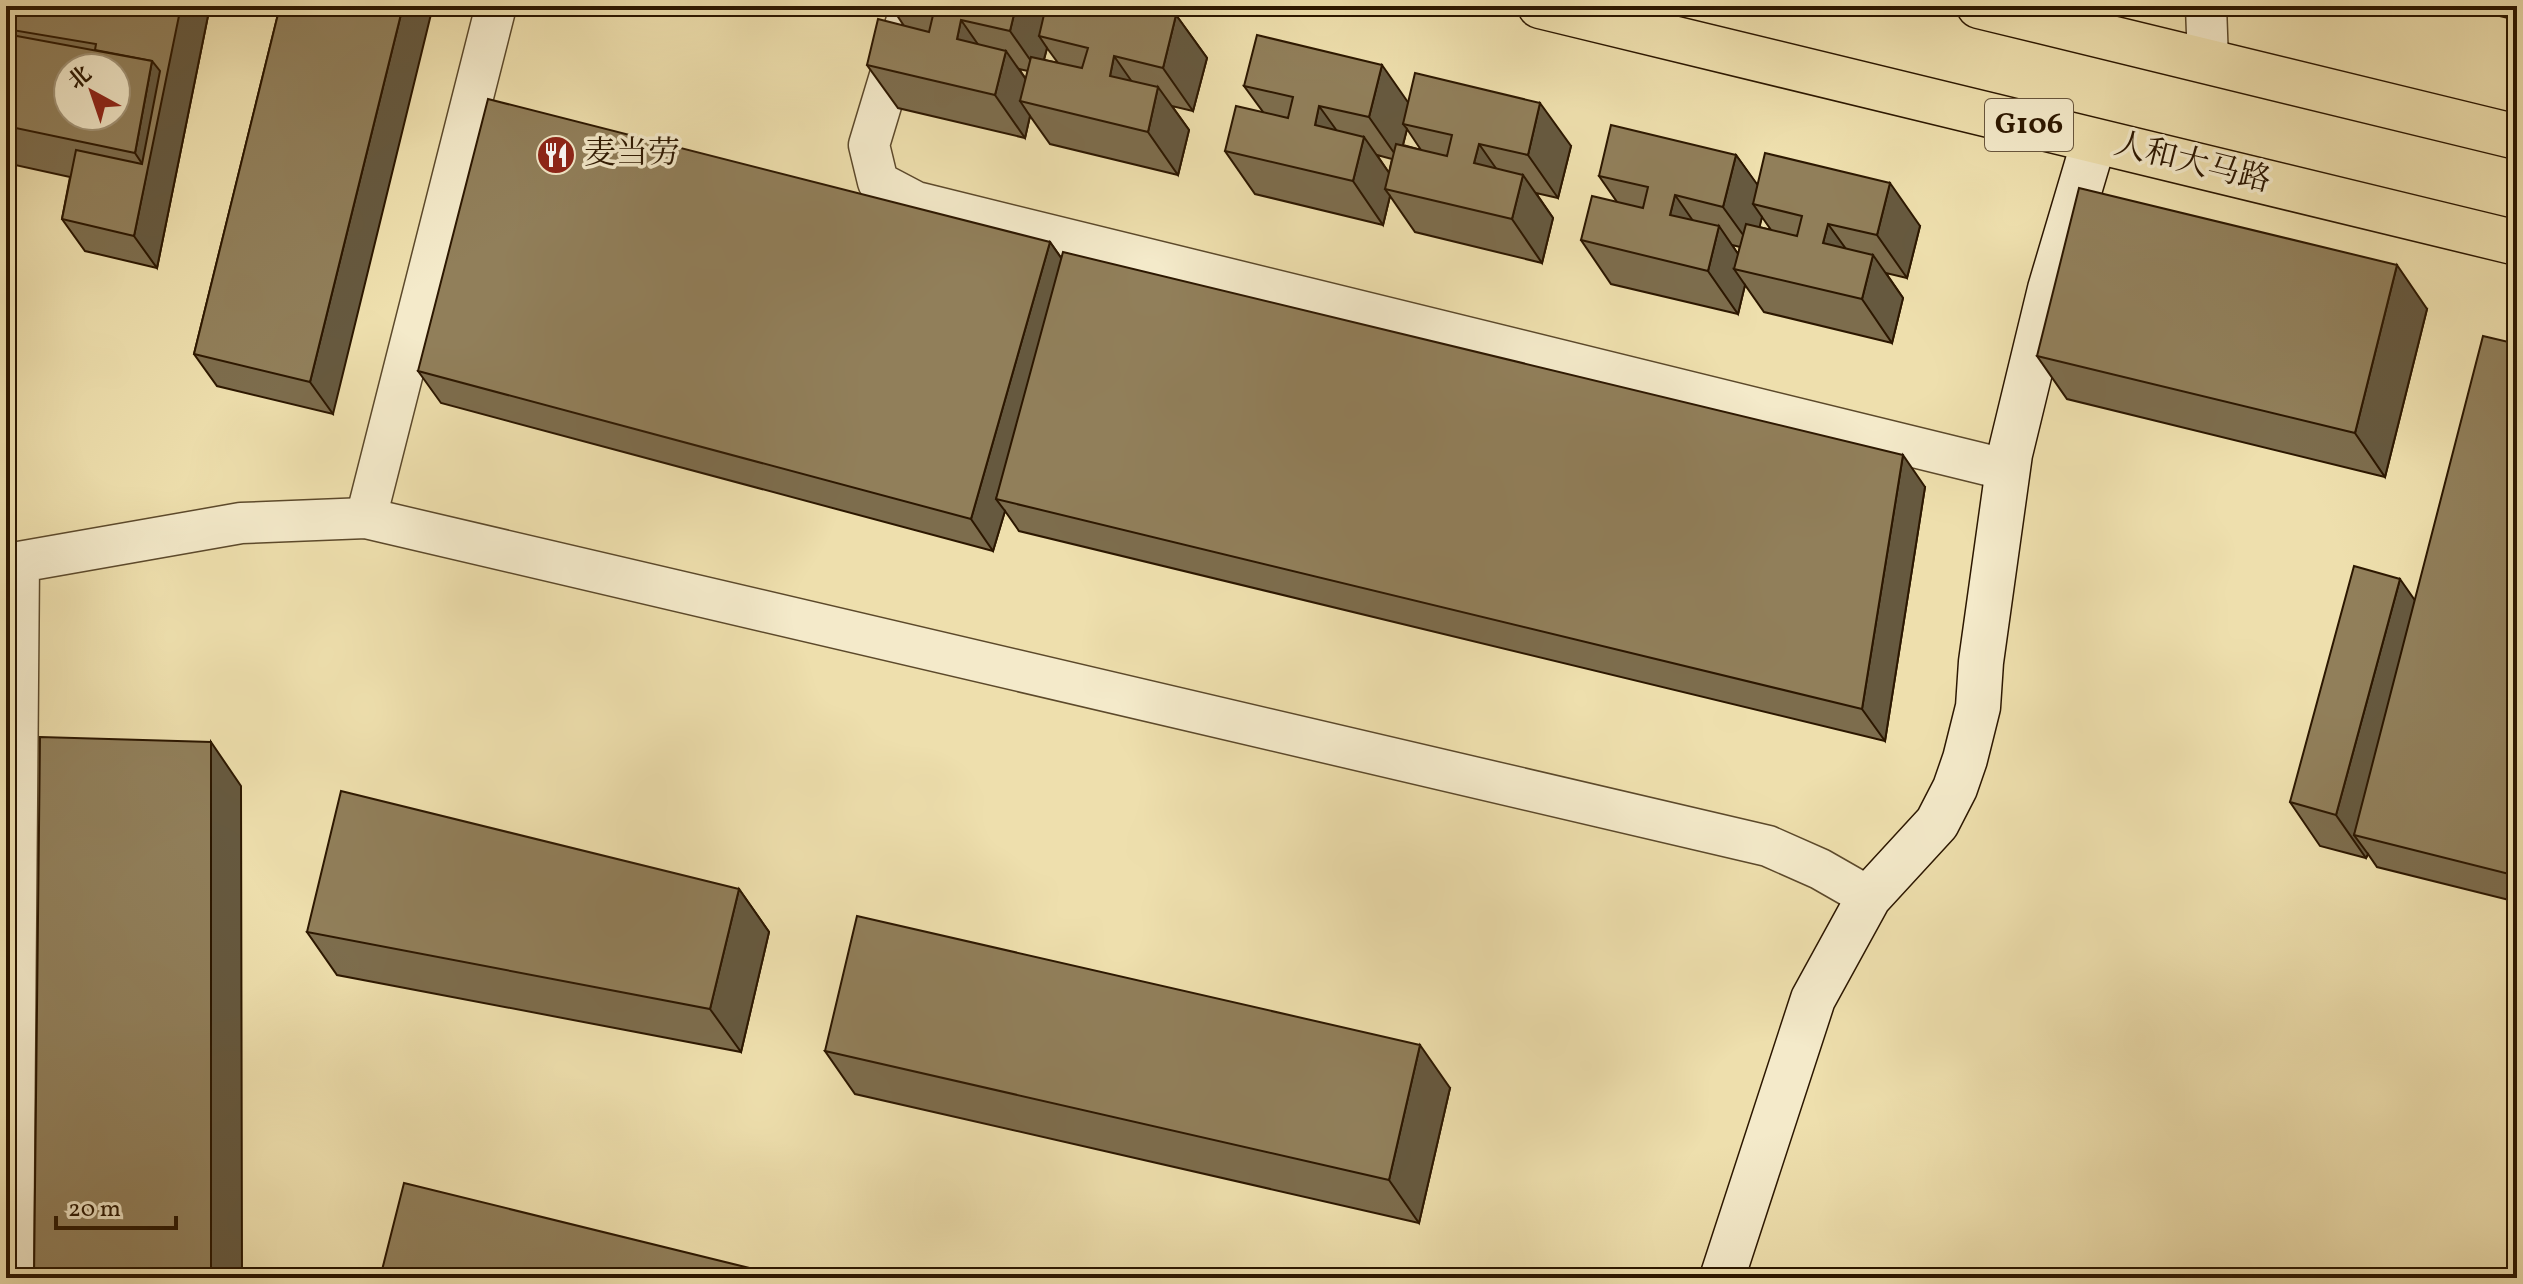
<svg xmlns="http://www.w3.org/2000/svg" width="2523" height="1284" font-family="Vollkorn,'Noto Serif SC',serif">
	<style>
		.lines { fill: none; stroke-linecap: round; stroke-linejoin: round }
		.street-casing { stroke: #5c492b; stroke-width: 43 }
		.secondary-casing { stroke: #2c1700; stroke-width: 47 }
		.highway-casing { stroke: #2c1700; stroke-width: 47 }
		.street { stroke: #f4eaca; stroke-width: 40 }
		.secondary { stroke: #f4eaca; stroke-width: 44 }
		.highway { stroke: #eedfad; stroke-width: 44 }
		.wall { fill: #7d6d4d; stroke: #2c1700; stroke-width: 2; fill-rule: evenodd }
		.shaded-wall { fill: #66593f; stroke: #2c1700; stroke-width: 2 }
		.building { fill: #917f5a; stroke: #2c1700; stroke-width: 2; fill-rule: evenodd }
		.labels { text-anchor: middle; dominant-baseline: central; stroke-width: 7; stroke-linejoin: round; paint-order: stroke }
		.shield { fill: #f4eaca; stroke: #68563d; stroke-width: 2 }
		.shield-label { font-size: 30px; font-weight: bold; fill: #2c1700 }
		.poi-label { font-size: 32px; fill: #2c1700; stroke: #f4eaca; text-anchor: start }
		.street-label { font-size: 32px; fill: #2c1700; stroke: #f4eaca }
	</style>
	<rect width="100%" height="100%" fill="#eedfad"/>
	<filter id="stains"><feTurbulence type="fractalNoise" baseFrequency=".0025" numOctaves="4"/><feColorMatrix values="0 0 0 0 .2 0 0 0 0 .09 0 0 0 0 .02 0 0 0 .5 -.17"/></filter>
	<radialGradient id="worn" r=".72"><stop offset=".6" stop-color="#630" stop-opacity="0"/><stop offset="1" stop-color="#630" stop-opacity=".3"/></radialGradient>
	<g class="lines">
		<defs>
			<g id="street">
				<path d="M911,6L869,145L878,182L916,202L2008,470"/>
				<path d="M2206,6L2208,61"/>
				<path d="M366,518L496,6"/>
				<path d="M13,1278L19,562L241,523L366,518L1768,846L1820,869L1869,897"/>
			</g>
			<path id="secondary" d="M1722,1278L1813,999L1869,897L1937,823L1955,788L1965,759L1978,707L1981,662L2010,454L2050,289L2094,141"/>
			<g id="highway">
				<path d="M1540,6L2517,243"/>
				<path d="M1979,6L2517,137"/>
			</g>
		</defs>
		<use href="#street" class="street-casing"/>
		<use href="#secondary" class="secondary-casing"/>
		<use href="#highway" class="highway-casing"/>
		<use href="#street" class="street"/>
		<use href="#secondary" class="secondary"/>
		<use href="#highway" class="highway"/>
	</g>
	<g class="wall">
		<path d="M6,6H210L157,268L85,251L62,219L70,177L6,163Z"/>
		<path d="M280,6L333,414L217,386L194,354Z"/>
		<path d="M891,6H1043L1045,10L1176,15L1207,58L1193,111L1172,106L1189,130L1178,175L1050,144L1030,116L1025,138L898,108L867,65L904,26ZM1047,48L1058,63L1044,60ZM1019,69L1028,71L1026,79Z"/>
		<path d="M2456,6H2517V20Z"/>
		<path d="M1244,86L1408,103L1571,146L1558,198L1536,193L1553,218L1542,263L1415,232L1390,196L1383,225L1255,194L1225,151L1263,112ZM1407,129L1421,150L1403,145ZM1377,155L1392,159L1389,173Z"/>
		<path d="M1736,155L1757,185L1920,226L1907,278L1886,273L1903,298L1892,343L1764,312L1745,285L1738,314L1611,284L1581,240L1617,202L1599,176ZM1762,217L1771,230L1759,227ZM1732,245L1740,247L1738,254Z"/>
		<path d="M1050,242L1062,259L1925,487L1885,741L1019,531L1005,511L993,551L441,403L418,371Z"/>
		<path d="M2427,309L2385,477L2067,399L2037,356Z"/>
		<path d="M2517,344V902L2377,867L2368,854L2366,858L2320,846L2290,802L2415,600Z"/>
		<path d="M739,889L769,932L741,1052L337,975L307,932Z"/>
		<path d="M825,1051L1450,1088L1419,1223L855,1094Z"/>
	</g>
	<g class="shaded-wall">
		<path d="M181,6H210L157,268L134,236L147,171L135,153L152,61Z"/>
		<path d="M403,6H433L333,414L310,382Z"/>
		<path d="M1016,6H1043L1054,22L1039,36L1047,48L1040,74L1010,31Z"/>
		<path d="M1176,15L1207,58L1193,111L1163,68Z"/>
		<path d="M961,20L991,63L957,39Z"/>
		<path d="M1006,51L1036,94L1020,101L1030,116L1025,138L995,95Z"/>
		<path d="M1114,56L1144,99L1110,76Z"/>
		<path d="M1382,65L1412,108L1403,124L1407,129L1399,160L1369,117Z"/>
		<path d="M1158,87L1189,130L1178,175L1148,132Z"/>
		<path d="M1540,103L1571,146L1558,198L1528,155Z"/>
		<path d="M1319,106L1350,149L1315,125Z"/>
		<path d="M1364,137L1394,180L1385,189L1390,196L1383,225L1353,181Z"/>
		<path d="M1479,144L1509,187L1474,163Z"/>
		<path d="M1736,155L1767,198L1753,204L1762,217L1754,250L1723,207Z"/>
		<path d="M1523,175L1553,218L1542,263L1512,219Z"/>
		<path d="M1890,183L1920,226L1907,278L1877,235Z"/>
		<path d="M1675,195L1705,238L1670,215Z"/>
		<path d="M1828,224L1859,267L1823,243Z"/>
		<path d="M1719,226L1749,270L1734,269L1745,285L1738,314L1708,271Z"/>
		<path d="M1050,242L1073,275L996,499L1005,511L993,551L971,519Z"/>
		<path d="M1873,255L1903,298L1892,343L1862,299Z"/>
		<path d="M2397,265L2427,309L2385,477L2355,433Z"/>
		<path d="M1903,455L1925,487L1885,741L1862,709Z"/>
		<path d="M2400,579L2430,622L2354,835L2368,854L2366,858L2336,815Z"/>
		<path d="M211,742L241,786L242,1278H211Z"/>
		<path d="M739,889L769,932L741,1052L710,1009Z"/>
		<path d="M1420,1045L1450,1088L1419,1223L1389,1180Z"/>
	</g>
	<g class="building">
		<path d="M6,6H181L134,236L62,219L76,150L142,164L160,71L152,61L95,50L96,44L6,29Z"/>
		<path d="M280,6H403L310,382L194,354Z"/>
		<path d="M913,6H1016L1010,31L961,20L957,39L1006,51L995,95L867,65L878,19L929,32L934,11Z"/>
		<path d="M1046,6H1138L1176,15L1163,68L1114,56L1110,76L1158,87L1148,132L1020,101L1031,57L1082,68L1088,48L1039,36Z"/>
		<path d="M6,34L152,61L135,153L6,126ZM68,68H116V116H68Z"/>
		<path d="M1257,35L1382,65L1369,117L1319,106L1315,125L1364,137L1353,181L1225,151L1236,106L1288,118L1293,97L1244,86Z"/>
		<path d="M1415,73L1540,103L1528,155L1479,144L1474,163L1523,175L1512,219L1385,189L1396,144L1447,156L1452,135L1403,124Z"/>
		<path d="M488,99L1050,242L971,519L418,371Z"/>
		<path d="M1611,125L1736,155L1723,207L1675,195L1670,215L1719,226L1708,271L1581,240L1592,196L1643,208L1648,187L1599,176Z"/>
		<path d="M1765,153L1890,183L1877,235L1828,224L1823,243L1873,255L1862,299L1734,269L1746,224L1797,236L1802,216L1753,204Z"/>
		<path d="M2079,188L2397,265L2355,433L2037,356Z"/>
		<path d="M1063,252L1903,455L1862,709L996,499Z"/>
		<path d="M2483,336L2517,344V876L2354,835Z"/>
		<path d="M2354,566L2400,579L2336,815L2290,802Z"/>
		<path d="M40,737L211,742V1278H34Z"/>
		<path d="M341,791L739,889L710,1009L307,932Z"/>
		<path d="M857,916L1420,1045L1389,1180L825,1051Z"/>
		<path d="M404,1183L790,1278H380Z"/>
	</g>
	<defs>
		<symbol id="restaurant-disc" viewBox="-11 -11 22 22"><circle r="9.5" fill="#8f2418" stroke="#f4eaca"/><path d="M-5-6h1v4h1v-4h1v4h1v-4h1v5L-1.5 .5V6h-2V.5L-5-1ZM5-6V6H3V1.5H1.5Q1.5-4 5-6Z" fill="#fff"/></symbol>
	</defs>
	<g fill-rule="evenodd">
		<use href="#restaurant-disc" x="534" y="133" width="44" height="44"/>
	</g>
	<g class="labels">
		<rect class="shield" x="1985" y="99" width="88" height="52" rx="6"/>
		<g class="shield-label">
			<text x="2029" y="125">G106</text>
		</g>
		<g class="poi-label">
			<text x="584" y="155">麦当劳</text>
		</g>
		<g class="street-label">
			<text transform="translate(2192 164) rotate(14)">人和大马路</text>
		</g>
	</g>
	<rect width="2523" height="1284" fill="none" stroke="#eedfad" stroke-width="32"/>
	<rect x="8" y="8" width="2507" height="1268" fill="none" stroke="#2c1700" stroke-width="4"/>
	<rect x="16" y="16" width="2491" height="1252" fill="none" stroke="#2c1700" stroke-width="2"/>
	<g transform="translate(92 92) rotate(320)"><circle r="38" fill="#f4eaca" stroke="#a49679" stroke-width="2"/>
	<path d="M0-6L14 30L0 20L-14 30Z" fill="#8f2418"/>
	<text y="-12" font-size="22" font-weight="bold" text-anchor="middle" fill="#2c1700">北</text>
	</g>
	<path d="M56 1216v12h120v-12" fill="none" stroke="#2c1700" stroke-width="4"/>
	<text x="68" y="1216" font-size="24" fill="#2c1700" stroke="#f4eaca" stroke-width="6" paint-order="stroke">20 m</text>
	<rect width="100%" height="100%" filter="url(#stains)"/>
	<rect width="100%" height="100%" fill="url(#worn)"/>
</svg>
